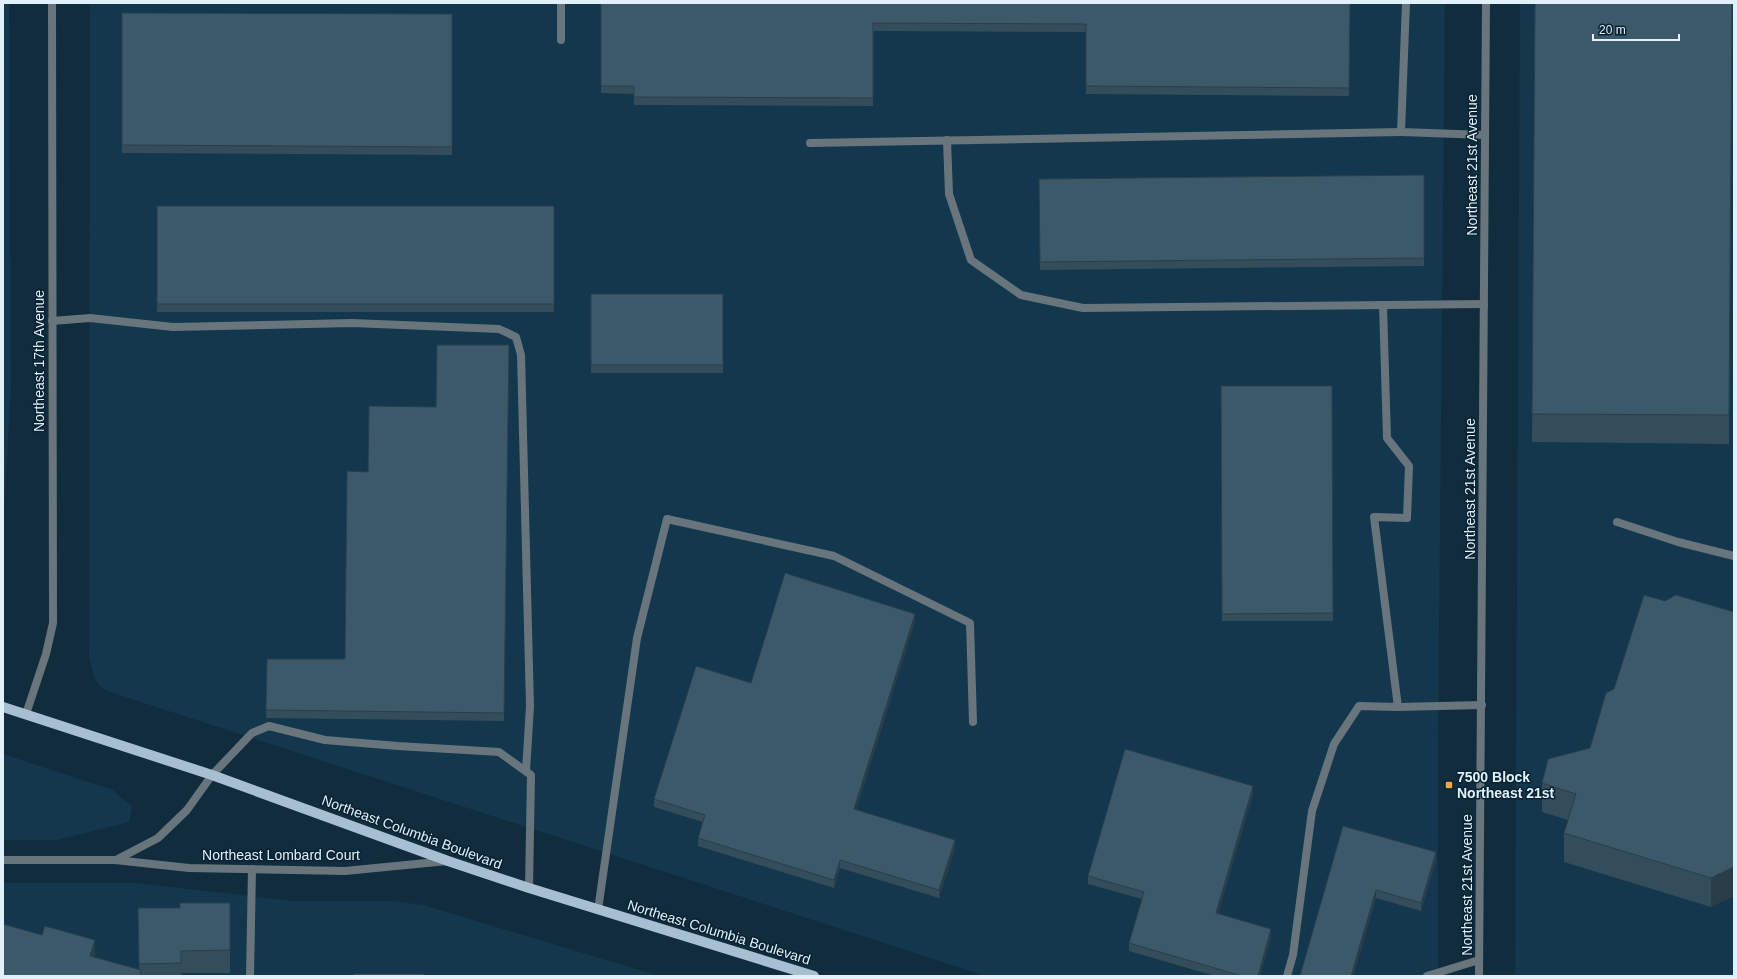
<svg xmlns="http://www.w3.org/2000/svg" width="1737" height="979" font-family="Arial,sans-serif">
	<style>
		.built { fill: #13374c }
		.lines { fill: none; stroke-linecap: round; stroke-linejoin: round }
		.service { stroke: #68757d; stroke-width: 8 }
		.minor { stroke: #68757d; stroke-width: 8 }
		.tertiary { stroke: #68757d; stroke-width: 8 }
		.primary { stroke: #a6c0d1; stroke-width: 10 }
		.wall { fill: #344d5b }
		.shaded-wall { fill: #2a3e4a }
		.building { fill: #3c596a; stroke: #2a3e4a }
		.poi-dot { fill: #f0a63e; stroke: #072332; stroke-width: 1.5 }
		.labels { text-anchor: middle; dominant-baseline: central; stroke-width: 3; stroke-linejoin: round; paint-order: stroke }
		.street-label { font-size: 14px; fill: #e1f1fb; stroke: #072332 }
		.poi-label { font-size: 14px; font-weight: bold; fill: #e1f1fb; stroke: #072332; text-anchor: start }
	</style>
	<rect width="100%" height="100%" fill="#112d3d"/>
	<g class="built">
		<path d="M3,3H9L11,391L3,524Z"/>
		<path d="M90,3H1445L1438,733V976H986L110,692L100,686L94,677L89,656Z"/>
		<path d="M1520,3H1734V976H1515Z"/>
		<path d="M3,754L113,790L132,807L129,822L57,840H3Z"/>
		<path d="M3,883H136L292,901H393L423,905L659,976H3Z"/>
	</g>
	<g class="lines">
		<g class="service">
			<path d="M561,3V40"/>
			<path d="M1406,3L1401,132L1485,135"/>
			<path d="M947,140L949,194L971,260L1021,295L1083,308L1484,304"/>
			<path d="M810,143L1401,132"/>
			<path d="M52,321L90,318L173,327L352,323L499,329L516,337L521,355L530,706L526,771"/>
			<path d="M1617,522L1678,542L1734,556"/>
			<path d="M1398,707L1482,705"/>
			<path d="M212,775L252,733L269,726L325,740L398,746L499,752L531,775L529,888"/>
			<path d="M598,910L637,638L667,519L834,556L970,623L973,722"/>
			<path d="M250,976L252,869"/>
			<path d="M1287,976L1293,955L1312,811L1334,744L1359,706L1398,707L1374,517L1407,518L1409,466L1387,438L1383,305"/>
			<path d="M1427,976L1479,960"/>
		</g>
		<path class="minor" d="M26,714L46,654L53,623L52,3"/>
		<g class="tertiary">
			<path d="M3,860H115L189,868L345,871L447,861"/>
			<path d="M116,860L158,838L187,810L212,775"/>
			<path d="M1479,976L1486,3"/>
		</g>
		<path class="primary" d="M3,707L212,775L448,861L529,888L814,976"/>
	</g>
	<g class="wall">
		<path d="M601,3H1350L1349,96L1086,94V32L873,31V106L634,105V94L601,93Z"/>
		<path d="M1535,3H1732L1729,444L1532,442Z"/>
		<path d="M122,13L452,14V155L122,153Z"/>
		<path d="M1424,175V266L1040,270L1039,179Z"/>
		<rect x="157" y="206" width="397" height="106"/>
		<rect x="591" y="294" width="132" height="79"/>
		<path d="M509,345L504,721L266,718L267,659H345L368,472L436,407Z"/>
		<path d="M1221,386H1332L1333,621H1222Z"/>
		<path d="M1665,601L1734,612L1711,907L1564,862V833L1568,820L1542,812V783L1590,748L1614,689Z"/>
		<path d="M915,621L856,810L955,848L939,898L840,868L834,888L698,846V838L703,822L654,807V799L751,683Z"/>
		<path d="M1253,794L1218,914L1271,937L1260,976H1215L1129,951V943L1142,899L1088,884V876Z"/>
		<path d="M1343,826L1436,860L1421,911L1376,898L1353,976H1300Z"/>
		<path d="M230,903V973H181V976H3L42,935L95,957L139,970L138,908H180Z"/>
	</g>
	<g class="shaded-wall">
		<path d="M915,614V621L854,817V809Z"/>
		<path d="M1253,786V794L1216,921V913Z"/>
		<path d="M955,840V848L939,898V890Z"/>
		<path d="M1436,852V860L1421,911V903Z"/>
		<path d="M840,860V868L834,888V880Z"/>
		<path d="M1734,867V896L1711,907V878Z"/>
		<path d="M1376,890V898L1353,976H1351Z"/>
		<path d="M1271,929V937L1260,976H1258Z"/>
		<path d="M95,940V969L90,956Z"/>
	</g>
	<g class="building">
		<path d="M601,3H1350L1349,88L1086,86V24L873,23V98L634,97V86H601Z"/>
		<path d="M1535,3H1732L1729,415L1532,414Z"/>
		<path d="M122,13L452,14V147L122,145Z"/>
		<path d="M1424,175V258L1040,262L1039,179Z"/>
		<rect x="157" y="206" width="397" height="98"/>
		<rect x="591" y="294" width="132" height="71"/>
		<path d="M437,345H509L504,713L266,710L267,659H345L347,471L368,472L369,406L436,407Z"/>
		<path d="M1221,386H1332L1333,613L1222,614Z"/>
		<path d="M785,573L915,614L854,809L955,840L939,890L840,860L834,880L698,838L705,815L654,799L696,666L751,683Z"/>
		<path d="M1644,595L1665,601L1676,595L1734,612V867L1711,878L1564,833L1576,794L1542,783L1548,759L1590,748L1606,693L1614,689Z"/>
		<path d="M1125,749L1253,786L1216,913L1271,929L1258,976H1242L1129,943L1144,892L1088,876Z"/>
		<path d="M1343,826L1436,852L1421,903L1376,890L1351,976H1300Z"/>
		<path d="M180,903H230V950L181,951V963L139,964L138,908H180Z"/>
		<path d="M3,924L42,935L45,926L95,940L90,956L141,970L140,976H3Z"/>
		<rect x="354" y="974" width="70" height="2"/>
	</g>
	<rect class="poi-dot" x="1445" y="781" width="8" height="8" rx="2"/>
	<g class="labels">
		<g class="street-label">
			<text transform="translate(1472 165) rotate(-90)">Northeast 21st Avenue</text>
			<text transform="translate(39 361) rotate(-90)">Northeast 17th Avenue</text>
			<text transform="translate(1470 489) rotate(-90)">Northeast 21st Avenue</text>
			<text transform="translate(412 832) rotate(20)">Northeast Columbia Boulevard</text>
			<text x="281" y="855">Northeast Lombard Court</text>
			<text transform="translate(1467 885) rotate(-90)">Northeast 21st Avenue</text>
			<text transform="translate(719 932) rotate(17)">Northeast Columbia Boulevard</text>
		</g>
		<g class="poi-label">
			<text x="1457" y="777">7500 Block<tspan x="1457" dy="16">Northeast 21st</tspan></text>
		</g>
	</g>
	<rect width="1737" height="979" fill="none" stroke="#e1f1fb" stroke-width="8"/>
	<path d="M1593 34v6h86v-6" fill="none" stroke="#e1f1fb" stroke-width="2"/>
	<text x="1599" y="34" font-size="12" fill="#e1f1fb" stroke="#072332" stroke-width="3" paint-order="stroke">20 m</text>
</svg>
